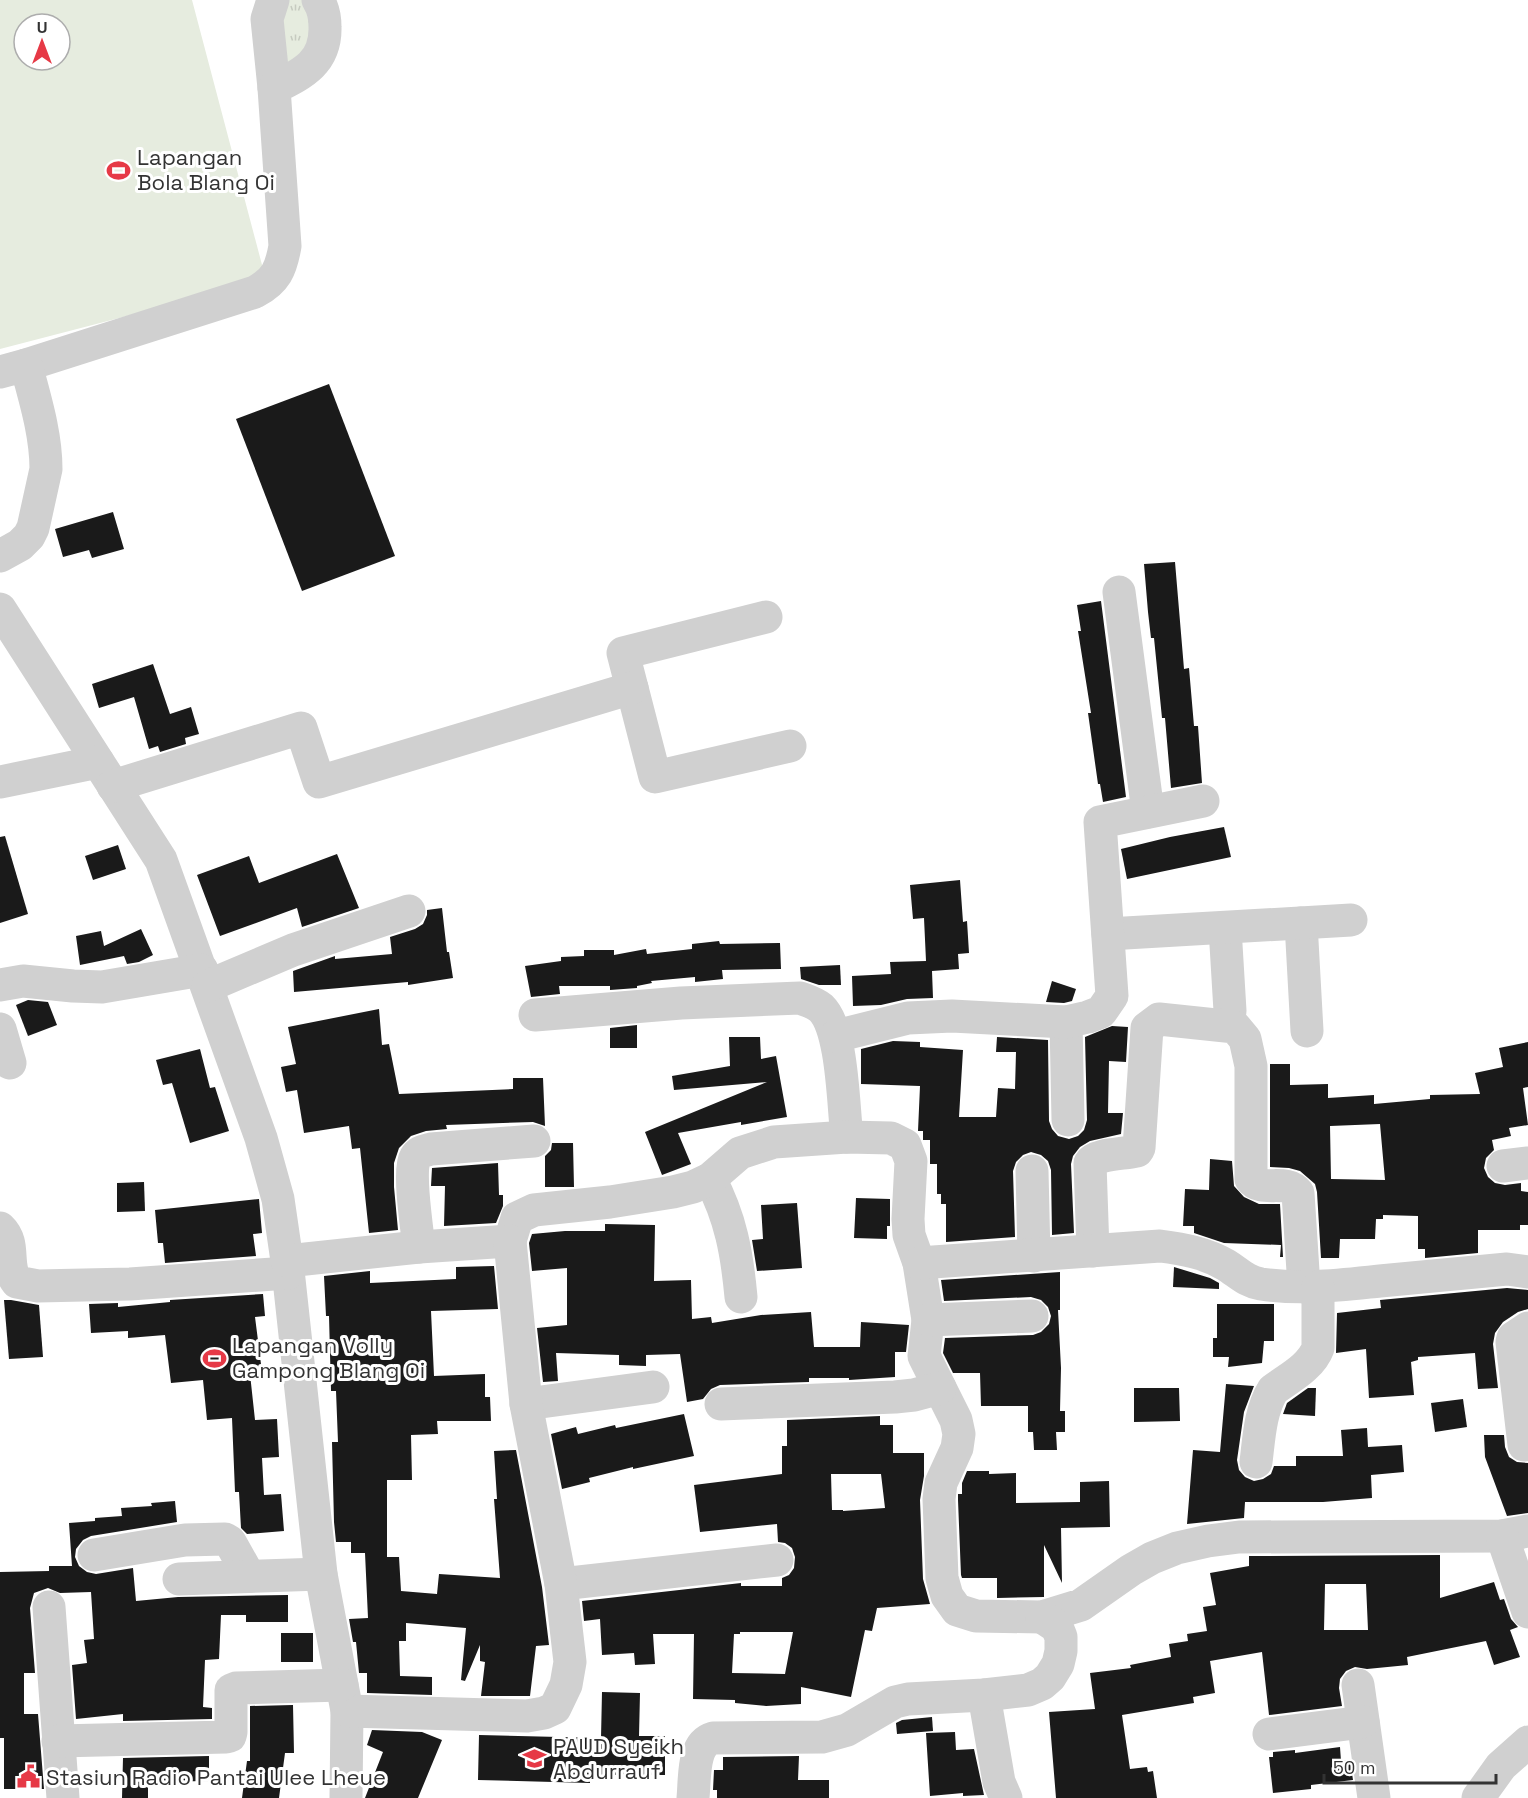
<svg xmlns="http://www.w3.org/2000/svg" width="1528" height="1798" font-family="'Space Grotesk',sans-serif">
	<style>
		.park { fill: url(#park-tufts) }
		.pitch { fill: #e6ecdf; fill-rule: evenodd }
		.building { fill: #1a1a1a; fill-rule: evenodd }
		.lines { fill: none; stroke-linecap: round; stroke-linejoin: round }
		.minor { stroke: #d0d0d0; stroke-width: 33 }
		.labels { text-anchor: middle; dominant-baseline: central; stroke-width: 6; stroke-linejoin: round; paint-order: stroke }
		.poi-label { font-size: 22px; fill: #333; stroke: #fff; text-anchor: start }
	</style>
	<defs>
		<pattern id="park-tufts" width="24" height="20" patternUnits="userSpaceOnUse" patternTransform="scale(1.5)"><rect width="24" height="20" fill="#e6ecdf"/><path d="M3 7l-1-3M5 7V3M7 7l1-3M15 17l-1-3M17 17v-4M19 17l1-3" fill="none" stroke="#c6cbc0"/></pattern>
	</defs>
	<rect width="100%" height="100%" fill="#fff"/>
	<path class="park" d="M282,0H315L324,39L277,86Z"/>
	<path class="pitch" d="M0,0H192L266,280L0,349ZM24,24H60V60H24Z"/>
	<g class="building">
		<path d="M329,384L395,556L302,591L236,419Z"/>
		<path d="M113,512L124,549L92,558L89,550L63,557L55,529Z"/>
		<path d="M1175,562L1184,669L1189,668L1194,726H1198L1202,783L1171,788L1165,718H1162L1154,638H1151L1148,612L1144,564Z"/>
		<path d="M1101,601L1126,797L1103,802L1100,784H1098L1088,713H1091L1078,631H1081L1077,605Z"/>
		<path d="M153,664L170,714L191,707L199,734L185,738L186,744L160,752L158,746L149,749L134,697L99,708L92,684Z"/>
		<path d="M1224,827L1231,857L1127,879L1121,849L1170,837Z"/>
		<path d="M5,836L28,914L0,923V837Z"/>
		<path d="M118,845L126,869L93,880L85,856Z"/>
		<path d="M337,854L359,908L302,927L297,908L220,936L197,875L249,856L259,883Z"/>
		<path d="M960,880L963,922L967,921L969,953L958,954L959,969L932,971L933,998L907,999L881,1005L853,1006L852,976L891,974L890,962L926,961L924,918L913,919L910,885Z"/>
		<path d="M442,908L447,952H449L453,978L408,985V982L294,992L293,971L335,956V959L392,954L390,937L415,929L423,924L427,915V910Z"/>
		<path d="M141,929L153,955L139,962L127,964L124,956L80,965L76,936L101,931L104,946Z"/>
		<path d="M719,941L720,944L780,943L781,969L722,970L723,979L695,982V977L651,981L652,983L637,986V988L610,990V986H559L560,994L531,997L525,966L561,961V957L584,956V950H614V955L646,949L647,954L692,949V944Z"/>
		<path d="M840,965L841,985H819L801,979L800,967Z"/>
		<path d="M1052,981L1076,989L1072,1001L1064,1003L1046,1002Z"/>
		<path d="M28,1000L48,1002L57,1025L28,1036L16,1005Z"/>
		<path d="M379,1009L382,1045L389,1044L399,1094L513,1089V1078H543L545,1126L533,1122L446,1125L447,1129L426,1131L411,1136L399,1148L394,1163V1187L398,1230L369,1233L360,1148L352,1149L349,1126L304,1133L297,1090L286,1092L281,1067L296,1064L288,1027Z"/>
		<path d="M637,1025V1048H610V1028Z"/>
		<path d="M1112,1026L1128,1027L1126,1062L1109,1061L1108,1113H1123L1121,1134L1090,1141L1080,1147L1073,1156L1071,1164L1074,1233L1052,1235L1051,1170L1048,1161L1041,1155L1031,1152L1023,1155L1016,1162L1013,1171L1015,1237L946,1242V1204H941V1194H937V1164H930V1140H923V1131H918L920,1086L861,1084V1049L893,1041L920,1042V1047L963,1050L959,1117H996L998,1088L1015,1089L1016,1052H996L997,1037L1048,1040L1049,1121L1052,1129L1058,1136L1069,1139L1078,1136L1084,1130L1087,1120L1085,1037Z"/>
		<path d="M729,1037H760L761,1059L776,1056L787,1117L741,1125V1122L678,1133L691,1164L662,1175L645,1132L767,1082L674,1090L672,1076L730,1066Z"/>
		<path d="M1528,1042V1087L1523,1088L1528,1125L1509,1128L1511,1136L1492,1140L1494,1150L1486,1158L1484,1168L1488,1177L1495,1183L1505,1185L1521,1183V1191L1528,1192V1225H1520V1230H1478V1253L1425,1258V1249H1418V1216L1383,1215V1219H1376L1375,1239H1340L1339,1258H1321L1317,1192L1315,1184L1300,1171L1289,1168L1270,1167V1064H1290V1085L1328,1084V1098L1374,1095V1104L1430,1099V1095L1480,1094L1475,1073L1503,1067L1499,1048ZM1380,1124L1385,1180L1331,1179L1330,1126Z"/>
		<path d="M200,1049L210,1088L215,1087L229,1131L190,1143L172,1083L163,1085L156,1060Z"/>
		<path d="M552,1143H573L574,1187H545V1156L551,1150Z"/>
		<path d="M1210,1159L1232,1161L1234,1186L1244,1197L1259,1204H1280L1283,1257H1280L1281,1245L1224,1243L1194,1233V1226H1183L1185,1189L1209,1190Z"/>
		<path d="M498,1163L499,1195H503V1206L496,1223L444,1226L445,1186H431L432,1168Z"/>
		<path d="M144,1182L145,1211L117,1212V1183Z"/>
		<path d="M856,1198L890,1199V1226H887V1239L854,1238Z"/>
		<path d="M259,1199L262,1233L253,1234L256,1256L165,1263L163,1243H158L155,1210Z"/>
		<path d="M797,1203L802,1268L757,1271L752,1240L763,1239L761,1205Z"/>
		<path d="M605,1224L655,1225L654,1281L691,1280L692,1319L711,1317L712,1323L761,1315L811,1312L814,1347H860L861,1322L909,1325L906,1352H895V1377L849,1380V1378H809V1382L720,1385L711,1389L703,1399L687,1402L680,1354L646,1355V1366L619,1365V1355L556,1353L558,1381L543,1382L537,1328L567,1325V1268L532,1271L529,1243L532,1234L565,1231H605Z"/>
		<path d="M494,1266L498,1309L431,1311L434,1376L485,1374V1397H490L491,1421H437L438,1434L411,1435L412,1480H387V1557H399L401,1591L437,1594L439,1574L500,1578L494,1499H497L494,1451L516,1450L542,1587L549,1645L536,1646L530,1696H481L485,1662L480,1661V1645L465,1681L461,1680L466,1628L406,1623V1641H399L400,1676L432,1677V1695L367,1693V1673H359L356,1642H353L349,1619L368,1618L365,1553H351V1542H336L334,1522L332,1442H338L336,1391H331L329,1316H326L324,1276L370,1271V1283L456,1279V1267Z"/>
		<path d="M1174,1267L1210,1278L1219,1283V1289L1173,1287Z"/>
		<path d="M1060,1272V1310H1058L1061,1368L1060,1411H1065V1432H1056L1057,1450H1034L1033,1432H1028V1406H981L980,1373H953L943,1353L945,1338L1033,1335L1041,1332L1049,1324L1051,1316L1048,1307L1041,1300L1031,1297L944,1301L941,1280Z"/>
		<path d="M1507,1288L1528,1290V1309L1518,1312L1503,1322L1495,1333L1493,1344L1498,1388L1478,1389L1475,1353L1418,1357V1360L1411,1362L1414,1395L1369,1398L1366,1349L1336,1353L1337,1313L1381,1308L1380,1300Z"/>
		<path d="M263,1294L265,1316L255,1317L262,1372L250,1374L255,1420L277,1419L279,1457L262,1458L264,1495L281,1494L284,1531L247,1534L241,1528L239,1492H235L232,1418L207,1420L203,1380L171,1383L165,1335L128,1338V1331L91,1333L89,1304L118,1303V1307L170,1302V1300Z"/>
		<path d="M4,1300H11L39,1305L43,1357L9,1359Z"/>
		<path d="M1217,1304H1274V1341H1264L1262,1363L1228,1367L1229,1357H1213V1338H1217Z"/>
		<path d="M1226,1384L1254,1386L1244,1412L1237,1460L1239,1470L1245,1477L1254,1481L1263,1479L1271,1474L1274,1466H1296V1456H1343L1341,1430L1367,1428L1368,1447L1402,1445L1404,1472L1371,1475L1372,1498L1323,1502H1245L1244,1518L1187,1524L1193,1450L1220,1452Z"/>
		<path d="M1134,1388H1179L1180,1421L1134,1422Z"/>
		<path d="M1308,1388H1316L1315,1416L1283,1414L1287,1403Z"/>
		<path d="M1463,1399L1467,1427L1435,1432L1431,1403Z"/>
		<path d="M684,1414L694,1456L633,1469V1467L589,1478L590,1482L562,1489L551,1434L576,1427L578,1434L615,1425L616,1428Z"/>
		<path d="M880,1416V1425H893V1453H924V1476L920,1500L923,1579L930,1604L877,1608L872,1631L865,1630L851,1697L801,1687V1704L766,1706L735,1703V1700L693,1699L694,1634H653L655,1664L635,1665L634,1653L602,1655L600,1619L584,1621L582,1601L741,1583V1586H782V1578L789,1575L794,1568L795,1557L792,1548L785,1543L778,1542L777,1524L700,1532L694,1485L782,1474V1446H787V1420ZM831,1474H881L885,1508L843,1511V1510H832ZM740,1632H793L785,1674L732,1673L734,1634H740Z"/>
		<path d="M1484,1435H1504L1505,1447L1509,1457L1517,1462L1528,1463V1513L1507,1516L1485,1457Z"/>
		<path d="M967,1471H989V1474L1016,1473V1503L1080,1502V1482L1109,1481L1110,1527L1061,1528L1062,1583L1044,1545V1597L997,1598V1578H962L961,1575L958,1500V1494H962V1483Z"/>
		<path d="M175,1501L177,1522L91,1536L83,1540L76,1549L75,1557L79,1566L87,1572L96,1574L133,1568L136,1601L178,1597L288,1595V1622H246V1615H221L219,1659L205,1660L203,1707L212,1708V1719L123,1721V1714L76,1719L72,1665L87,1663L84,1640L94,1639L91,1592L60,1593L48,1588L34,1593L30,1608L35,1673H24V1714H38L44,1789H4V1738H0V1572L49,1571V1566H72L69,1523L95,1521V1518L122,1516L121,1508L152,1506L151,1503Z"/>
		<path d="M1440,1555V1598L1494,1582L1500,1600L1504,1599L1511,1619L1518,1627L1510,1630L1520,1657L1494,1665L1486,1641L1407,1657L1408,1665L1367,1669L1355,1667L1346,1671L1340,1679L1339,1688L1342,1706L1269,1715L1262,1652L1210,1661L1215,1693L1193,1697L1194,1703L1122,1715L1130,1769L1147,1767L1148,1772L1153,1771L1157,1798H1056L1049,1712L1095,1709L1090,1673L1131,1668L1130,1665L1171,1657L1169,1644L1188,1641L1187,1634L1207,1631L1203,1607L1216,1605L1210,1573L1249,1566V1556ZM1325,1584H1366L1368,1630H1324Z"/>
		<rect x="281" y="1633" width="32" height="29"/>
		<path d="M602,1692L640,1693L639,1736H665V1775H590V1783L478,1780L479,1735L601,1738Z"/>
		<path d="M293,1705L294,1753H285L279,1798H242L247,1761H250V1706Z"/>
		<path d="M932,1717L933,1731L897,1734L896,1723L902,1720Z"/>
		<path d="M372,1730L422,1732L442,1740L418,1798H365L383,1752L367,1745Z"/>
		<path d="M955,1732L956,1750L974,1749L984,1795L963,1796V1793L930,1796L926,1733Z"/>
		<path d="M1340,1747L1341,1761L1350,1760L1353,1780L1311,1785V1789L1273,1793L1269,1757H1273V1752L1295,1750V1753Z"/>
		<path d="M209,1756V1781L148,1782V1798H122L123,1758Z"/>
		<path d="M799,1756L798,1780H829V1798H717V1790H713L714,1770H723V1757Z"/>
	</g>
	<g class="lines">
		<g class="minor">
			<path d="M273,0L267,19L274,88"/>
			<path d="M26,365L255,292C276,281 281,269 285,246L274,88C302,74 326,63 325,27C325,17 324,9 318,0"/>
			<path d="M0,372L26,365C35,399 46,434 46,469L33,528L29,536L20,545L0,556"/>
			<path d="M1119,592L1148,812"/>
			<path d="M0,609L161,860L261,1138L278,1199L287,1261L321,1574L347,1711L346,1798"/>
			<path d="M766,617L623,653L655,777L790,746"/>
			<path d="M0,782L98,762"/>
			<path d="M113,786L301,728L319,782L632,688"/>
			<path d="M1301,923L1307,1031"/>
			<path d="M1225,928L1230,1011"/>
			<path d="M1108,934L1351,920"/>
			<path d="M0,985L23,981L73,986L102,987L202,970"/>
			<path d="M208,986L293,950L409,911"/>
			<path d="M535,1015L681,1003L800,998C808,1001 815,1003 821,1008C843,1029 843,1106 847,1137"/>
			<path d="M1066,1022L1068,1120"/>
			<path d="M0,1029L10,1063"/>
			<path d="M836,1036L908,1018L952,1016L1066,1022L1088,1017L1101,1012L1112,996L1100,822L1203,801"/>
			<path d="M1503,1166L1528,1163"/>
			<path d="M1032,1171L1034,1256"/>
			<path d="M710,1179C731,1218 737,1254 741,1297"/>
			<path d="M0,1228C17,1244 4,1266 17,1282L38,1286L130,1284L288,1273"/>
			<path d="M419,1247C417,1230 408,1169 415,1158C419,1151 424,1151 431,1149L534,1141"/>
			<path d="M1093,1251L1090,1163C1095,1154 1125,1154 1137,1151L1139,1148L1147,1028L1159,1019L1235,1027L1245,1039L1251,1066V1179C1262,1193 1286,1178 1298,1193L1304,1287"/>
			<path d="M287,1261L419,1247L510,1241L517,1218L534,1210L610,1202L673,1192L693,1187L710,1179L740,1153L774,1142L847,1137L891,1138L905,1145L911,1161L908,1219L909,1235L919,1263L928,1320L924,1356L956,1420L959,1434L957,1448L941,1483L939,1499L942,1578L947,1596L957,1610L976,1616L1042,1617L1081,1605L1131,1570L1152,1558L1177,1548L1208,1541L1239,1537L1502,1536L1528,1531"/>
			<path d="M919,1263L1160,1246C1183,1249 1206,1253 1226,1265C1239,1273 1245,1281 1261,1284C1301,1290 1340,1285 1380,1281C1422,1277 1465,1273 1507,1269L1528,1272"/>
			<path d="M928,1320L1032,1316"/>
			<path d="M526,1404L653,1387"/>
			<path d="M721,1404L895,1397L914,1395L940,1388"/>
			<path d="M1524,1445L1512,1342L1513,1338L1528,1328"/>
			<path d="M1256,1462C1259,1438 1260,1411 1273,1390C1289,1378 1311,1367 1318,1348V1287"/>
			<path d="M1502,1536L1528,1612"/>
			<path d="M94,1555L185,1540L225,1539L230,1542L249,1576"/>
			<path d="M179,1579L321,1574"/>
			<path d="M561,1584L777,1560"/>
			<path d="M49,1607L63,1798"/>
			<path d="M1358,1685L1374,1798"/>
			<path d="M984,1695L999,1782L1006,1798"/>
			<path d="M347,1711L527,1716L544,1713L555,1708L566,1685L570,1662L561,1584L526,1404L510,1241"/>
			<path d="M1269,1734L1363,1722"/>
			<path d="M58,1741L226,1737L230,1736L231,1732V1690L236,1688L342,1685"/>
			<path d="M693,1798C695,1779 692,1744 713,1738L822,1737L847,1730L895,1702L908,1699L984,1695L1028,1690L1042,1684L1050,1677L1058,1664L1061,1651V1637L1057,1627L1042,1617"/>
			<path d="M1478,1798L1501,1766L1528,1742"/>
		</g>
	</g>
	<defs>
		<symbol id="stadium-bare" viewBox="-9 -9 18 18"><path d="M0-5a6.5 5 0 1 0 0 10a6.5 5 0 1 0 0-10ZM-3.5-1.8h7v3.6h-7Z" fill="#e63946" stroke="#fff" stroke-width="2.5" paint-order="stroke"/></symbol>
		<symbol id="school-bare" viewBox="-9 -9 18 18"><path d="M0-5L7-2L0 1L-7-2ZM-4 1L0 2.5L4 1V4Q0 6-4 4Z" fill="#e63946" stroke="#fff" stroke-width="2.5" paint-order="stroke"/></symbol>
		<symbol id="civic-bare" viewBox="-9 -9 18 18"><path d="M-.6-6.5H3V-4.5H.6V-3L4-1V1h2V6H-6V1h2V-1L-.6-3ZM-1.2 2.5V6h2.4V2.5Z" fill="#e63946" stroke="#fff" stroke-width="2.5" paint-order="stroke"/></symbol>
	</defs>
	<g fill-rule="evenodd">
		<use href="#stadium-bare" x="102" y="154" width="33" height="33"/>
		<use href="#stadium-bare" x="198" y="1342" width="33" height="33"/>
		<use href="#school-bare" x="518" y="1742" width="33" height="33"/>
		<use href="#civic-bare" x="12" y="1760" width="33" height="33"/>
	</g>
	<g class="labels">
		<g class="poi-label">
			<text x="137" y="157">Lapangan<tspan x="137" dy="25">Bola Blang Oi</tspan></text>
			<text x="232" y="1345">Lapangan Volly<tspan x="232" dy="25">Gampong Blang Oi</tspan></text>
			<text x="553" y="1746">PAUD Syeikh<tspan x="553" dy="25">Abdurrauf</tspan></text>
			<text x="46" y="1777">Stasiun Radio Pantai Ulee Lheue</text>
		</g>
	</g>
	<g transform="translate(42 42)"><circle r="28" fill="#ffffff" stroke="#adadad" stroke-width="1.5"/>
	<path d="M0-4.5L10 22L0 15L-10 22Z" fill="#e63946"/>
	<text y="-9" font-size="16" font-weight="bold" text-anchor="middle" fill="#333333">U</text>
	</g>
	<path d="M1324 1774v9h172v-9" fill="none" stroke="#333333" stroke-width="3"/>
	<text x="1333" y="1774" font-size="18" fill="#333333" stroke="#ffffff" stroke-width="4.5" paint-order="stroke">50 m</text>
</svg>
